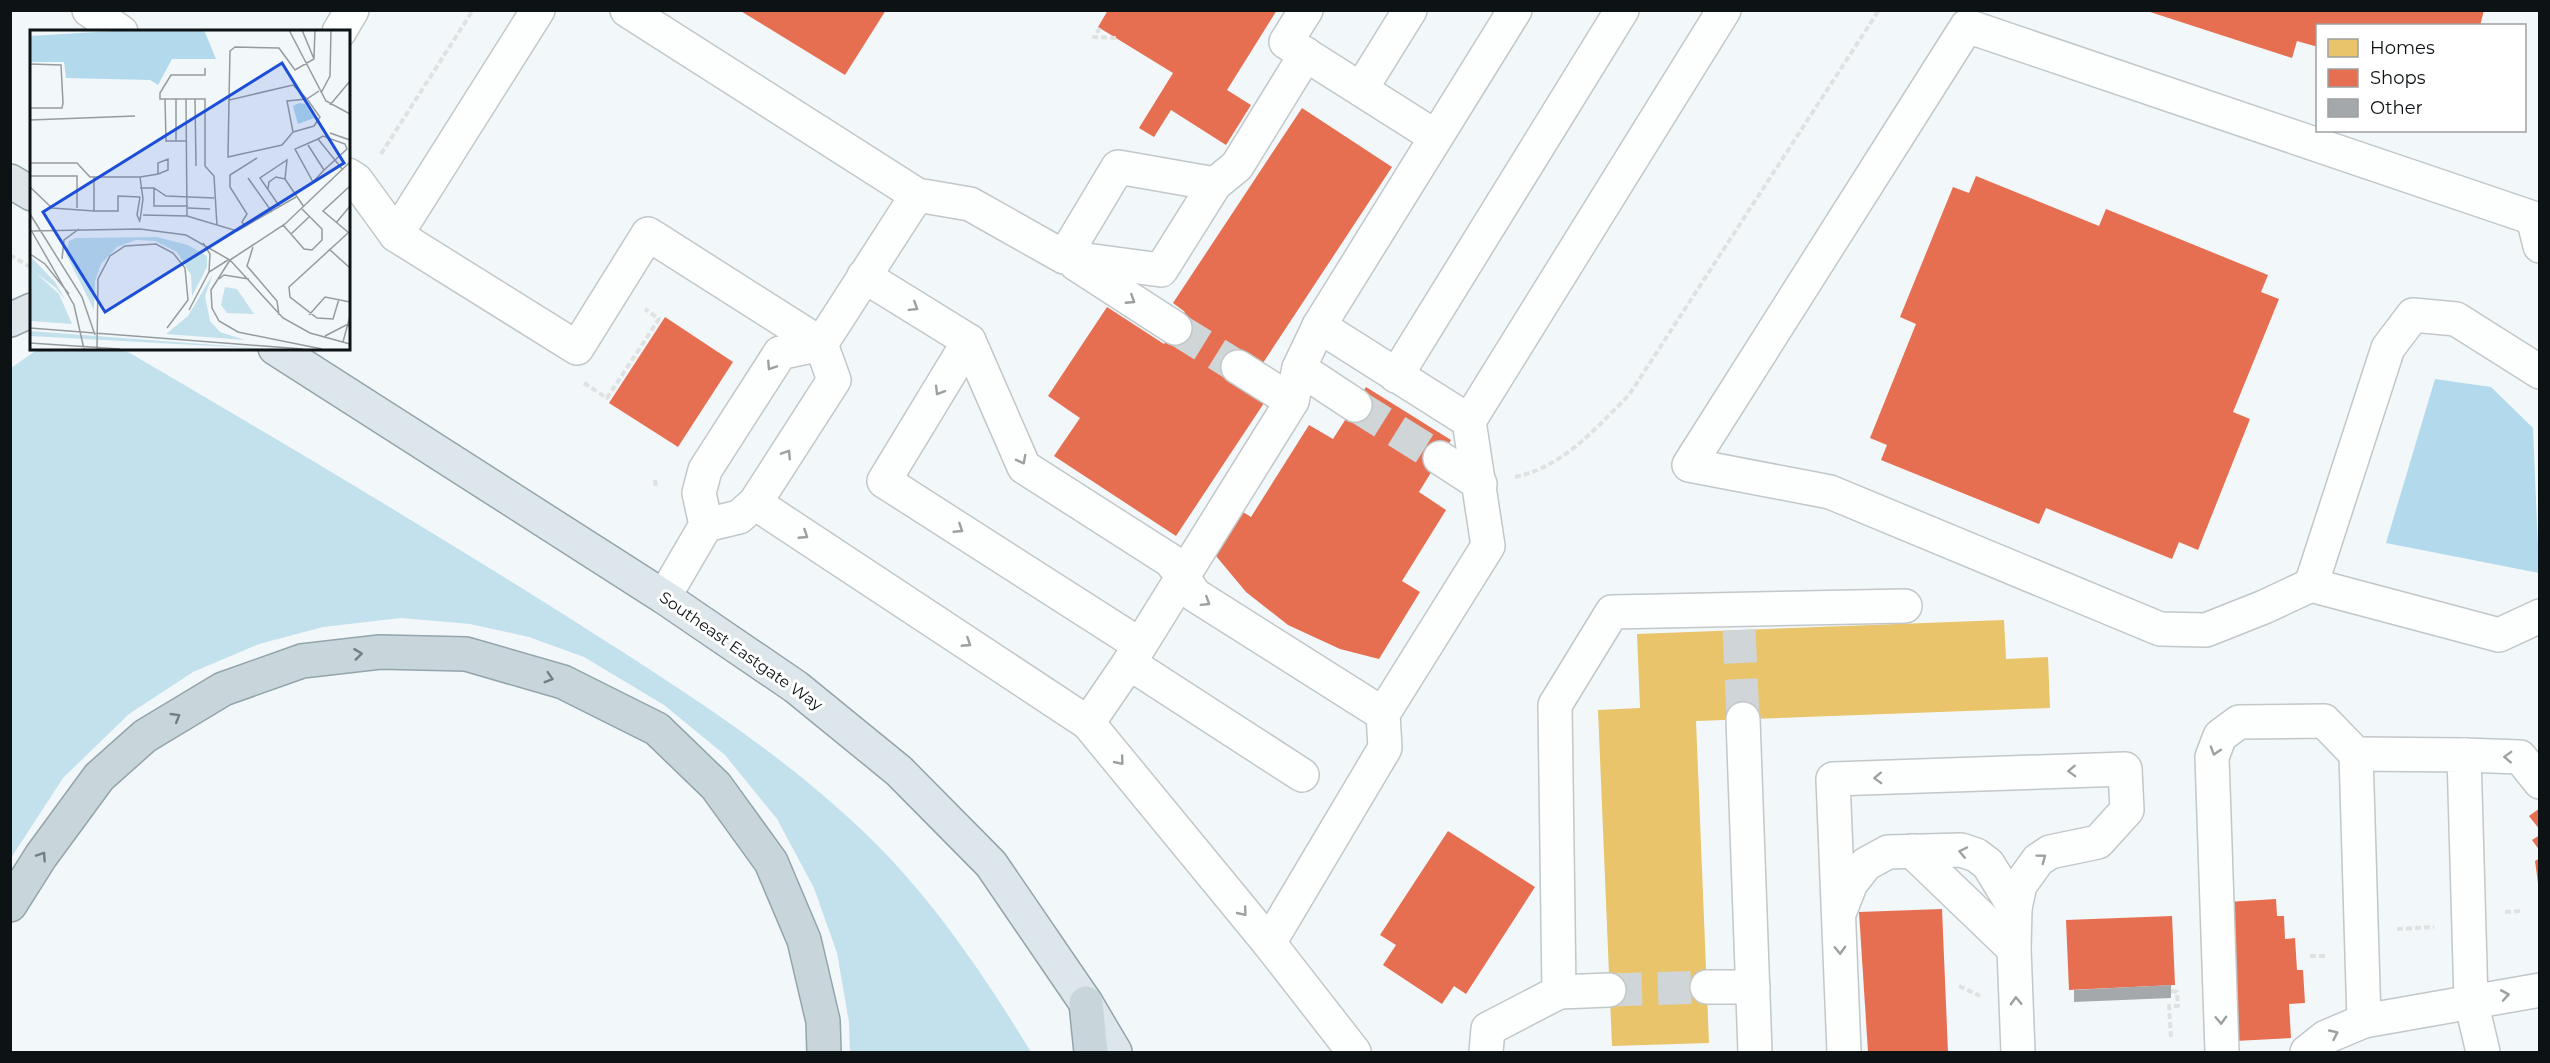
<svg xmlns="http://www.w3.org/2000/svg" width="2550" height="1063" font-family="Montserrat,sans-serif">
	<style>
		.green { fill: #c3e0ed }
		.forest { fill: #b2daec }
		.homes { fill: #e9c46a }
		.shops { fill: #e76f51 }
		.building { fill: #a4a8ab }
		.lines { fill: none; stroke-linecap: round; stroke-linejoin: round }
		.minor-tunnel { stroke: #d0d5d8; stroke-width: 33; stroke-dasharray: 33 16; stroke-linecap: butt }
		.minor-casing { stroke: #c2c7c9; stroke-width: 36 }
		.major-casing { stroke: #93a4ab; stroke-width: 36 }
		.highway-casing { stroke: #93a4ab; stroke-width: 36 }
		.path { stroke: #e0e2e2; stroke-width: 4; stroke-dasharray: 6 3; stroke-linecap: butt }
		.minor { stroke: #fdfefe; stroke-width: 33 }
		.major { stroke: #dde6ea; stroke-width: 33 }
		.highway { stroke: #c8d6dc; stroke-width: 33 }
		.oneway { stroke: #9da0a0 }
		.oneway2 { stroke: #747e82 }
		.labels { text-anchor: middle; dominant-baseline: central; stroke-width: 6; stroke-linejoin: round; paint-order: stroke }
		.street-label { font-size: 16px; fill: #0d1214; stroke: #fff }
		.inset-road { fill: none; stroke: #969b9e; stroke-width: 1.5 }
		.view { fill: #1d4ed8; fill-opacity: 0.15; stroke: #1d4ed8; stroke-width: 3 }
		.inset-edge { fill: none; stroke: #0d1214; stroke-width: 3 }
	</style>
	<rect width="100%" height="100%" fill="#f2f7fa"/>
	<path class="green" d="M48,348H108L128,352C277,439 425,527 571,619C674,685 778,749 867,835C932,898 984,975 1031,1052H850L849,1022L837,953L814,888L777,819L725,755L664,705L584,657L529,637L470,624L401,618L323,627L259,644L193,672L129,714L63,778L11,858V368L34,352Z"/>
	<path class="forest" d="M2435,379L2491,387L2533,428L2539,573L2386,543Z"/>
	<path class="homes" d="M2004,620L2006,659L2048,657L2050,708L1696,721L1709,1043L1612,1046L1598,710L1640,708L1637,634Z"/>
	<g class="shops">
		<path d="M739,10H886L845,75Z"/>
		<path d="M1108,10H1277L1227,90L1251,105L1226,145L1171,110L1154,137L1139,128L1173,73L1098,27Z"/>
		<path d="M2484,10L2480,26H2318V47L2297,41L2292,58L2147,11Z"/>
		<path d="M1302,108L1392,167L1263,363L1247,352L1238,367L1266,400L1176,536L1054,456L1080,418L1048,396L1107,307L1164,344L1185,312L1173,303Z"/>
		<path d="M1976,176L2099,226L2106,209L2268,275L2261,292L2279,299L2233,412L2250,419L2198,550L2179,542L2172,559L2046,508L2039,524L1881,460L1887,445L1870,438L1916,324L1900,317L1953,187L1969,193Z"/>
		<path d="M665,317L733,362L678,447L609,403Z"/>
		<path d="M1366,387L1451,440L1419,492L1446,510L1402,581L1420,592L1379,659L1340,649L1288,625L1246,592L1216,556L1243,512L1251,517L1309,425L1333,439Z"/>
		<path d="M2540,808V830L2529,816Z"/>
		<path d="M1448,831L1535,887L1466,994L1454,986L1442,1004L1383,965L1396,945L1380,935Z"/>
		<path d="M2540,835V851L2532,840Z"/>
		<path d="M2540,858V898L2535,861Z"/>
		<path d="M2276,899L2277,916H2284L2285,939L2295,938L2297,970H2303L2305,1003L2289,1004L2291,1038L2235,1041L2227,902Z"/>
		<path d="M1942,909L1948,1052H1868L1859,912Z"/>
		<path d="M2172,916L2175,985L2069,990L2066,920Z"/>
	</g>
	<path class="building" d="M2171,985V998L2074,1002V990Z"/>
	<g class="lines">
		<g class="minor-tunnel">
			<path d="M1175,328L1238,367"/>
			<path d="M1355,405L1440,458"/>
			<path d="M1739,630L1743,719"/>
			<path d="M1609,990L1707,987"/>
		</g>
		<defs>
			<g id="minor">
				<path d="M89,10L121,32"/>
				<path d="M538,10L396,235L577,348L648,234L821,344L834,380L755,503L739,517L706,525"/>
				<path d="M627,10L917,195L970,204L1064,257L1118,167L1215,184L1161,270L1064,257"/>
				<path d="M1306,10L1286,42L1436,137"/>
				<path d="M339,32L352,10"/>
				<path d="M1361,89L1410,10"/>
				<path d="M348,175L356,180L396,235"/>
				<path d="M1215,184L1237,166L1306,54"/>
				<path d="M1076,264L1175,328"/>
				<path d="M864,276L969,341L1024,467L1171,561L1195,595L1383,714"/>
				<path d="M1319,326L1469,421"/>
				<path d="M969,341L884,481L1140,645"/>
				<path d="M1238,367L1292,401"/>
				<path d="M1299,368L1355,405"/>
				<path d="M2540,372L2456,319L2413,315L2388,348L2311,585L2499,635L2540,616"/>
				<path d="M1396,376L1622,10"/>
				<path d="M1440,458L1480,484"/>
				<path d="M755,503L1088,723L1269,943L1354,1052"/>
				<path d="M2311,585L2264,607L2206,630L2160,629L1830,492L1689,465L1967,26L2533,218L2540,246"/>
				<path d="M664,597L706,525L699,493L705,470L780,353L821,344L917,195"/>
				<path d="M1129,663L1302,775"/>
				<path d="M1743,719L1755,1052"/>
				<path d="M1088,723L1129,663L1292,401L1299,368L1319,326L1515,10"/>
				<path d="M2356,754L2464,755L2471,1001L2483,1052"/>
				<path d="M2464,755L2520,757L2540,782"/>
				<path d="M1912,851L2014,949"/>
				<path d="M1840,911L1851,883L1866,864L1888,852L1961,850L1976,855L1988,864L2015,908"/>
				<path d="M1269,943L1385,748L1383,714L1488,546L1469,421L1724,10"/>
				<path d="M1707,987H1753"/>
				<path d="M1559,992L1609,990"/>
				<path d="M1486,1052L1488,1029L1559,992L1555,705L1612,612L1905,606"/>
				<path d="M1844,1052L1833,779L2125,769L2127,810L2098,842L2050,852L2038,860L2020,885L2015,908L2014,949L2018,1052"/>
				<path d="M2222,1052L2212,757L2220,736L2239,722L2324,721L2356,754L2364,1021L2540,990"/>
				<path d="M2307,1052L2326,1037L2364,1021"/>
			</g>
			<g id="major">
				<path d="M10,181L32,194"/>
				<path d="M10,320L32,310"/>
				<path d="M275,348L664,597L796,687L899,771L991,864L1086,1003L1115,1052"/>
			</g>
			<g id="highway">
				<path d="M10,905L41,856L99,777L145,736L223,689L302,661L380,652L466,654L563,682L657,729L716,786L771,862L804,940L823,1021L824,1052"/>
				<path d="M1086,1003L1091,1052"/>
			</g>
		</defs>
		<use href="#minor" class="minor-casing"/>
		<use href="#major" class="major-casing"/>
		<use href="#highway" class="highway-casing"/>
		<g class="path">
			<path d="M1100,28L1094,37L1116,38"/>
			<path d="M381,154L473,10"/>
			<path d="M10,255L32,268"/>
			<path d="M584,383L607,398L659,319L645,309"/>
			<path d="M1515,477C1563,467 1596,428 1629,395L1879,10"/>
			<path d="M655,480L656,489"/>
			<path d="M2505,912L2520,911"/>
			<path d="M2397,929L2434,927"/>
			<path d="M2310,956H2328"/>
			<path d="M1959,986L1980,996"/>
			<path d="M2171,1037L2169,1006H2178L2177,992L2171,991"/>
		</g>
		<use href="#minor" class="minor"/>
		<use href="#major" class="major"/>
		<use href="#highway" class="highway"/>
	</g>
	<defs><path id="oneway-chevron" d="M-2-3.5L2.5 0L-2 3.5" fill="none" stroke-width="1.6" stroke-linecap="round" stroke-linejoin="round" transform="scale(1.5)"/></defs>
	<g class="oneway">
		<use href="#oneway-chevron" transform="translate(1131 300) rotate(33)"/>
		<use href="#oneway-chevron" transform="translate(914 307) rotate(32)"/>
		<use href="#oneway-chevron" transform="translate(771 366) rotate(123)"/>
		<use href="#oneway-chevron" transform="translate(939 391) rotate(121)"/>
		<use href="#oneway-chevron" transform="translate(787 454) rotate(-57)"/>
		<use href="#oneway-chevron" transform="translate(1022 460) rotate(62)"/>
		<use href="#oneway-chevron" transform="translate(959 529) rotate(33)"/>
		<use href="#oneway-chevron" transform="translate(804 535) rotate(33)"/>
		<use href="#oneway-chevron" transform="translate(1206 602) rotate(32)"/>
		<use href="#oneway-chevron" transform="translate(967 643) rotate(33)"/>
		<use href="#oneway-chevron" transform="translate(2215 751) rotate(107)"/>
		<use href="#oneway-chevron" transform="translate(2508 757) rotate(-178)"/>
		<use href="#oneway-chevron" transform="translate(1120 761) rotate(51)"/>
		<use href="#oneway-chevron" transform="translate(2072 771) rotate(178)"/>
		<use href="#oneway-chevron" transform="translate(1878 778) rotate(178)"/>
		<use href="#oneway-chevron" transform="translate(1963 852) rotate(-168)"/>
		<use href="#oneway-chevron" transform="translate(2042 858) rotate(-37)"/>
		<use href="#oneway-chevron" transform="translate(1243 912) rotate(51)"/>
		<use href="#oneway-chevron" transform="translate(1840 950) rotate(88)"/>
		<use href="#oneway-chevron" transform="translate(2505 995) rotate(-10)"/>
		<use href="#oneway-chevron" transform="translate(2016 1001) rotate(-92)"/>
		<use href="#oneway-chevron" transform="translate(2221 1020) rotate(88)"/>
		<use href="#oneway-chevron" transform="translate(2334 1034) rotate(-25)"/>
	</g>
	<g class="oneway2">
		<use href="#oneway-chevron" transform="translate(358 654) rotate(-7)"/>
		<use href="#oneway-chevron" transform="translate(549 678) rotate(17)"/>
		<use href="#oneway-chevron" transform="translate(176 717) rotate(-31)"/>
		<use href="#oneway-chevron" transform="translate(42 856) rotate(-56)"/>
	</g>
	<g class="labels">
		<g class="street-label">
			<text transform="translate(741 651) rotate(35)">Southeast Eastgate Way</text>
		</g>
	</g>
	<g transform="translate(30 30)">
		<rect width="320" height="320" fill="#f2f7fa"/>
		<path d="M127,207L158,215L177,226V237L162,266L161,245L147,222L125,211L106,210L87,217L71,234L65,251L64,280L36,224L39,211L46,208ZM0,226L25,252L36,271L26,258L6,243L29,264L42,294L0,291ZM183,244L175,266L180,291L190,302L215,310L136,304L158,286ZM195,257L207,259L224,284L197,283L191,275ZM0,301L239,319L0,306Z" fill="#c3e0ed"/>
		<path d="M99,0H174L186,29H142L128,55L120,50L36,48L34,32H0V6ZM269,73L275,74L284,88L268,94L263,76Z" fill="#b2daec"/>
		<path class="inset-road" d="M259,0L296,71L320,84M284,28L285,0M0,34L31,35L33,73L32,78H0M291,63L300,46L301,0M135,69H130V63L141,45H175V38M146,69V111M156,69H135L136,111H156M165,69L166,136M277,69L257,71L263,102L284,96L290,87L277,69L289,61M199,70L200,21L205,17L249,18L265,40L284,29L272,0M300,75L320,51M0,90L105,86M263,102L252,115L198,127L199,70L263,55L277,69M300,103L320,110M278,115L294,140L317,119L315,114L293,106L288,109M0,133H47L60,147H110L128,144V133L138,129V140L128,144M294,140L283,152L265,119L288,109L313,140M0,146H47V178M64,147V181H88V166L110,167M218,148L242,182M0,157L22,178L64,181M110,158H124L136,166L184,168M124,158V176H158M238,159L239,152L246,147L255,149M250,177L230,148L257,130L255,149L274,177M158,178L180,179M0,184L52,267L65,305M113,185L157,186L207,201L266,167M157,186L156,69H175V136L184,146L187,196M110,190L113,169L110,147M110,192L107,185L110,167M306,193L320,176M253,195L261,204L279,187M215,197L212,192L217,184L200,157V145L227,128M1,200L44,275L54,319M0,201L110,199L156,205L200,230L253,288L280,303L320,314M319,203L293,181L320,156M261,204L274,219L282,220L292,210V199L272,179M173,213L180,224L179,242M223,217L217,236L247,271L249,285M299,219L320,238M0,224L15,234L39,264M32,229L34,210L49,199M200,230L255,194L320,132M200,230L181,260L182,278L189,291L208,302L292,319M189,249L194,245L219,249M309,269L303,289L287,288L260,267L259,257L318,203M159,280L179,242L198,230M279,285L295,267L320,272M0,298L273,319M295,306L318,294L320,298M313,312L320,286M0,313L90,319M67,319L68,249L80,226L95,216L126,214L143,223L155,238L158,270L137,298"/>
		<path class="view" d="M252,33L314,133L75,282L13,182Z"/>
		<rect width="320" height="320" class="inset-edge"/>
	</g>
	<rect width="2550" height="1063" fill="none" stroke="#0d1214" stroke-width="24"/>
	<rect x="2316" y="24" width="210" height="108" fill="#ffffff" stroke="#9ea0a1" stroke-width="1.5"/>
	<rect x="2328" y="39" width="30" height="18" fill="#e9c46a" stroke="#9ea0a1" stroke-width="1.5"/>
	<text x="2370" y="54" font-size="18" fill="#0d1214">Homes</text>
	<rect x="2328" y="69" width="30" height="18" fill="#e76f51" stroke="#9ea0a1" stroke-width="1.5"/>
	<text x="2370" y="84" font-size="18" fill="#0d1214">Shops</text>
	<rect x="2328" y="99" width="30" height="18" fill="#a4a8ab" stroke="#9ea0a1" stroke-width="1.5"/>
	<text x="2370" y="114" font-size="18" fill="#0d1214">Other</text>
</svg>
